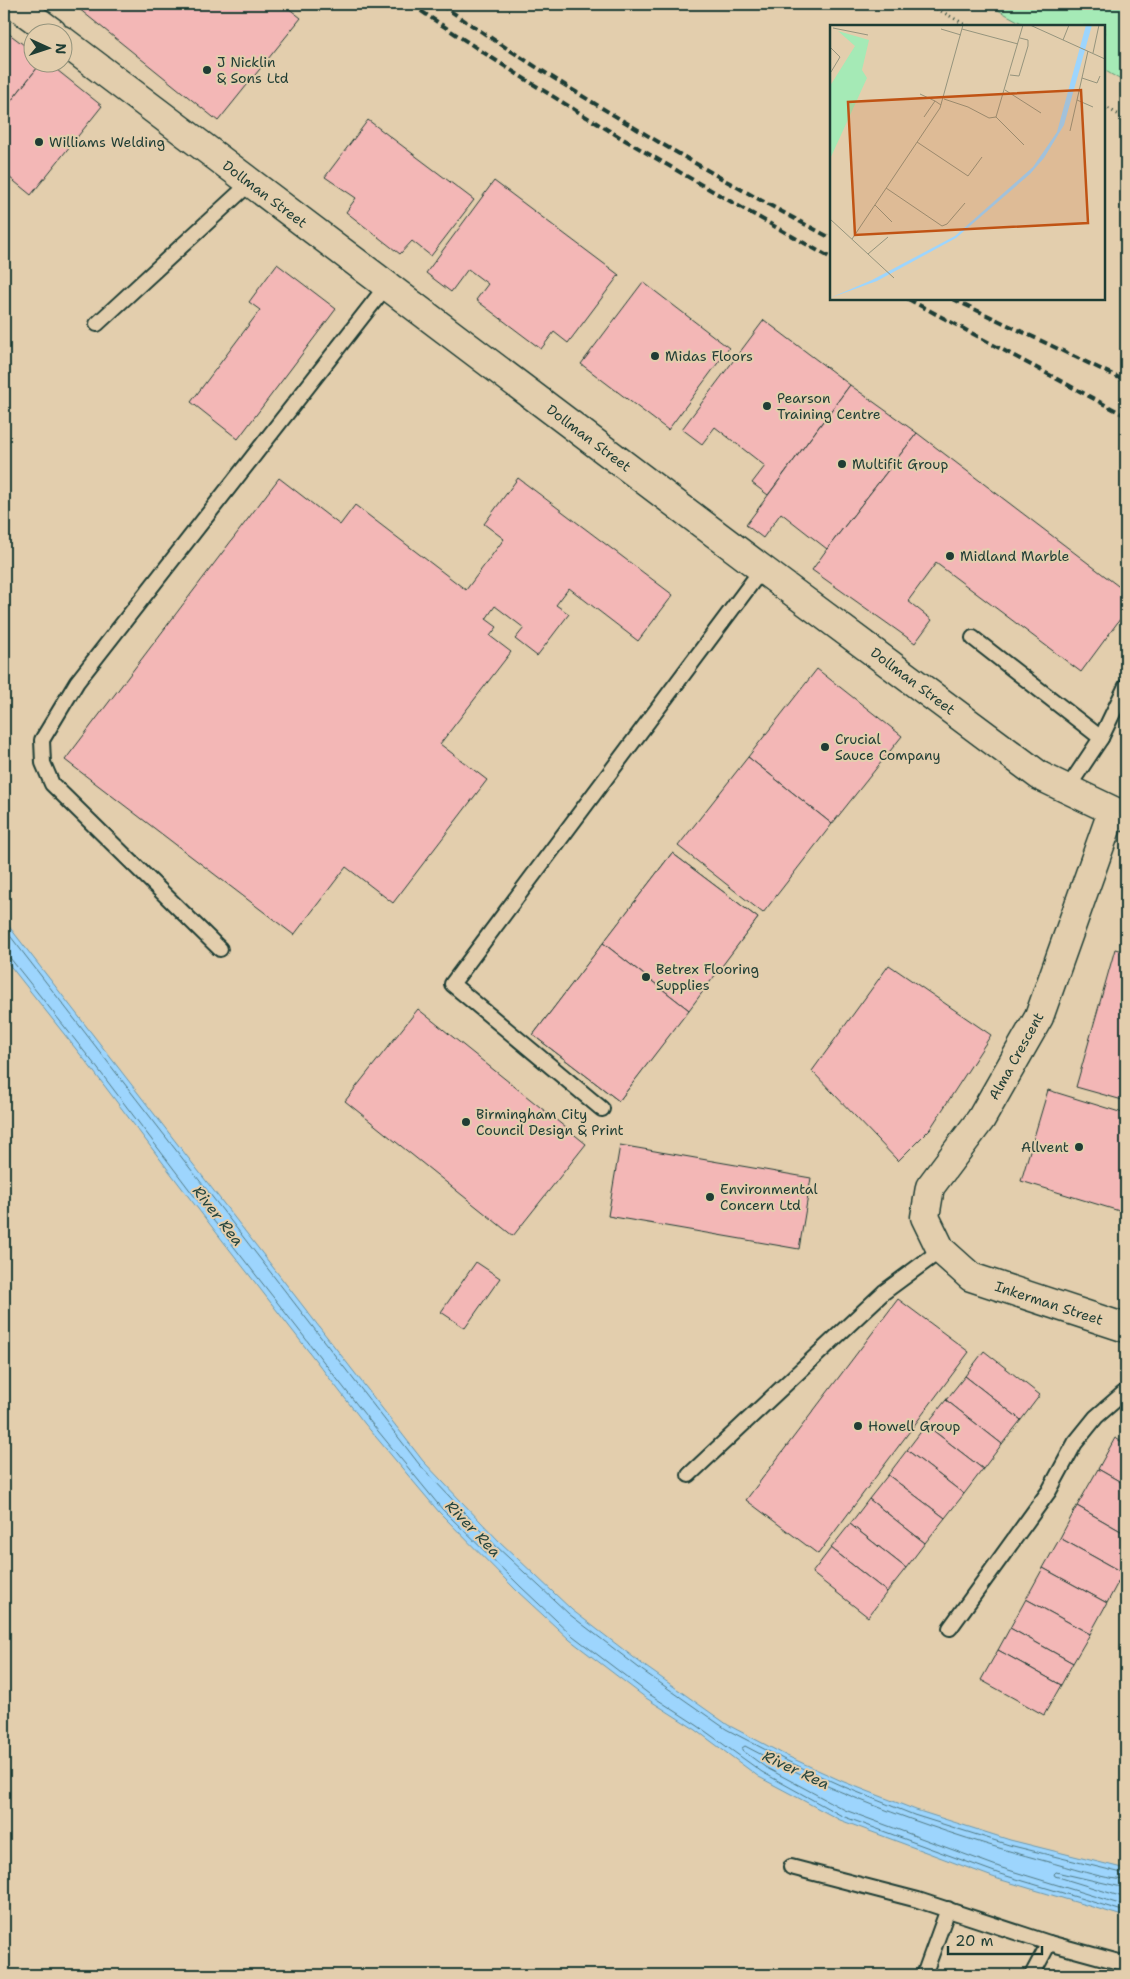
<svg xmlns="http://www.w3.org/2000/svg" width="1130" height="1979" font-family="'Shantell Sans',sans-serif">
	<style>
		.green { fill: #a5eab6; stroke: #629475 }
		.water { fill: #9dd5fd; stroke: #6b98ad }
		.lines { fill: none; stroke-linecap: round; stroke-linejoin: round }
		.shore { stroke: #517a84; stroke-width: 1 }
		.building { fill: #f3b7b6; stroke: #1f3d34 }
		.service-casing { stroke: #1f3d34; stroke-width: 18 }
		.minor-casing { stroke: #1f3d34; stroke-width: 31 }
		.path { stroke: #1f3d34; stroke-width: 3; stroke-dasharray: 1 4; stroke-linecap: butt }
		.service { stroke: #e3cead; stroke-width: 14 }
		.minor { stroke: #e3cead; stroke-width: 28 }
		.rail { stroke: #1f3d34; stroke-width: 4; stroke-dasharray: 8 4; stroke-linecap: butt }
		.poi-dot { fill: #1f3d34; stroke: #e3cead; stroke-width: 2 }
		.labels { text-anchor: middle; dominant-baseline: central; stroke-width: 4; stroke-linejoin: round; paint-order: stroke }
		.poi-label { font-size: 14px; fill: #1f3d34; stroke: #e3cead; text-anchor: start }
		.street-label { font-size: 14px; fill: #1f3d34; stroke: #e3cead }
		.water-label { font-size: 15px; font-style: italic; fill: #25453e; stroke: #e3cead }
		.inset-road { fill: none; stroke: #95947d; stroke-width: 1 }
		.view { fill: #c05314; fill-opacity: 0.15; stroke: #c05314; stroke-width: 2.5 }
		.inset-edge { fill: none; stroke: #1f3d34; stroke-width: 2.5 }
	</style>
	<rect width="100%" height="100%" fill="#e3cead"/>
	<filter id="ink" filterUnits="userSpaceOnUse"><feTurbulence type="fractalNoise" baseFrequency=".02" numOctaves="2"/><feDisplacementMap in="SourceGraphic" scale="10" xChannelSelector="R" yChannelSelector="G"/><feConvolveMatrix kernelMatrix="1 2 1 2 8 2 1 2 1" color-interpolation-filters="sRGB"/></filter>
	<g filter="url(#ink)">
		<path class="green" d="M987,4H1126V83L1104,70V26H1027Z"/>
		<path class="water" d="M4,920L423,1461L499,1541L572,1610L646,1667L728,1725L787,1756L844,1782L916,1810L1010,1840L1126,1869V1917L998,1879L840,1820L759,1777L696,1730L646,1698L570,1640L517,1591L439,1512L365,1424L188,1196L91,1068L4,958Z"/>
		<g class="lines">
			<g class="shore">
				<path d="M4,928L419,1464L495,1545L569,1614L643,1671L726,1729L785,1760L842,1786L914,1815L1009,1845L1126,1874"/>
				<path d="M4,956L10,958L95,1065L192,1193L369,1420L442,1509L521,1587L573,1636L649,1694L698,1726L762,1772L842,1816L1000,1874L1126,1912"/>
				<path d="M1126,1880C1102,1879 1069,1867 1045,1861C941,1833 840,1797 745,1746L742,1748V1750L765,1767L845,1810L1002,1868L1126,1906"/>
				<path d="M1126,1888L1056,1872L1054,1874L1055,1876L1126,1898"/>
			</g>
		</g>
		<g class="building">
			<path d="M73,4H283L301,18L218,121Z"/>
			<path d="M4,30L32,51V62H42L4,110Z"/>
			<path d="M42,62H47L102,106L31,195L4,173V110Z"/>
			<path d="M368,120L474,200L431,256L412,241L400,254L346,212L356,198L325,177Z"/>
			<path d="M494,181L619,275L568,343L554,332L541,349L476,300L488,284L468,269L451,292L426,273Z"/>
			<path d="M277,264L336,309L238,439L191,402L260,310L249,302Z"/>
			<path d="M643,282L729,348L668,430L581,364Z"/>
			<path d="M764,320L850,385L768,495L752,483L765,466L715,427L702,444L682,429Z"/>
			<path d="M850,385L917,433L827,549L781,513L763,538L746,525Z"/>
			<path d="M917,433L1126,592V611L1081,672L936,563L908,601L932,620L915,643L812,570L827,549Z"/>
			<path d="M279,478L340,525L355,505L466,590L504,539L484,524L518,478L673,595L638,641L569,588L556,605L569,614L537,656L515,639L524,628L495,606L486,619L497,627L490,636L511,652L440,744L487,780L393,903L346,867L294,935L65,760Z"/>
			<path d="M817,669L902,736L832,824L748,757Z"/>
			<path d="M748,757L832,824L763,913L678,846Z"/>
			<path d="M672,853L758,918L619,1101L533,1035Z"/>
			<path d="M672,853L758,918L689,1010L603,943Z"/>
			<path d="M603,943L689,1010L619,1101L533,1035Z"/>
			<path d="M1115,949L1126,952V1101L1076,1087Z"/>
			<path d="M889,965L991,1035L930,1129L898,1161L812,1071Z"/>
			<path d="M418,1009L586,1144L513,1236L345,1101Z"/>
			<path d="M1048,1090L1126,1114V1213L1021,1181Z"/>
			<path d="M620,1145L811,1178L799,1249L608,1216Z"/>
			<path d="M476,1262L500,1278L465,1328L441,1312Z"/>
			<path d="M898,1299L969,1352L818,1554L746,1500Z"/>
			<path d="M984,1351L1040,1395L1021,1420L965,1376Z"/>
			<path d="M965,1376L1021,1420L1002,1444L946,1400Z"/>
			<path d="M946,1400L1002,1444L983,1469L926,1425Z"/>
			<path d="M926,1425L983,1469L964,1494L907,1450Z"/>
			<path d="M1115,1438L1126,1444V1485L1098,1469Z"/>
			<path d="M907,1450L964,1494L945,1518L888,1475Z"/>
			<path d="M1098,1469L1126,1485V1534L1077,1506Z"/>
			<path d="M888,1475L945,1518L925,1543L869,1499Z"/>
			<path d="M869,1499L925,1543L906,1568L850,1524Z"/>
			<path d="M1077,1506L1126,1534V1568L1123,1573L1060,1538Z"/>
			<path d="M850,1524L906,1568L887,1592L831,1548Z"/>
			<path d="M1060,1538L1123,1573L1107,1603L1043,1568Z"/>
			<path d="M831,1548L887,1592L868,1617L812,1573Z"/>
			<path d="M1043,1568L1107,1603L1090,1634L1026,1599Z"/>
			<path d="M1026,1599L1090,1634L1073,1663L1010,1628Z"/>
			<path d="M1010,1628L1073,1663L1061,1685L998,1650Z"/>
			<path d="M998,1650L1061,1685L1044,1715L981,1680Z"/>
		</g>
		<g class="lines">
			<defs>
				<g id="service">
					<path d="M97,324L250,183"/>
					<path d="M973,638L1101,738L1067,789"/>
					<path d="M1101,738L1126,686"/>
					<path d="M220,949L52,784L43,763L42,740L77,682L387,285"/>
					<path d="M602,1109L452,984L762,569"/>
					<path d="M689,1475L884,1292L941,1250"/>
					<path d="M950,1628L1049,1491L1075,1443L1096,1417L1126,1391"/>
					<path d="M791,1867L918,1900L1049,1943"/>
					<path d="M924,1975L948,1909"/>
					<path d="M1032,1975L1049,1943L1126,1964"/>
				</g>
				<g id="minor">
					<path d="M14,4L52,32"/>
					<path d="M62,40L762,569L1040,776L1126,817"/>
					<path d="M1112,812L1039,1017L981,1119L930,1187L925,1217L941,1250L971,1277L1126,1328"/>
				</g>
			</defs>
			<use href="#service" class="service-casing"/>
			<use href="#minor" class="minor-casing"/>
			<g class="path">
				<path d="M928,4L968,26"/>
				<path d="M1104,106L1126,119"/>
			</g>
			<use href="#service" class="service"/>
			<use href="#minor" class="minor"/>
			<g class="rail">
				<path d="M411,4C546,97 688,178 831,258"/>
				<path d="M440,4C566,89 696,167 831,238"/>
				<path d="M908,299L1126,416"/>
				<path d="M953,299L1126,381"/>
			</g>
		</g>
	</g>
	<g class="poi-dot">
		<circle cx="207" cy="70" r="5"/>
		<circle cx="39" cy="142" r="5"/>
		<circle cx="655" cy="356" r="5"/>
		<circle cx="767" cy="406" r="5"/>
		<circle cx="842" cy="464" r="5"/>
		<circle cx="950" cy="556" r="5"/>
		<circle cx="825" cy="747" r="5"/>
		<circle cx="646" cy="977" r="5"/>
		<circle cx="466" cy="1122" r="5"/>
		<circle cx="1079" cy="1147" r="5"/>
		<circle cx="710" cy="1197" r="5"/>
		<circle cx="858" cy="1426" r="5"/>
	</g>
	<g class="labels">
		<g class="poi-label">
			<text x="217" y="62">J Nicklin<tspan x="217" dy="16">&amp; Sons Ltd</tspan></text>
			<text x="49" y="142">Williams Welding</text>
			<text x="665" y="356">Midas Floors</text>
			<text x="777" y="398">Pearson<tspan x="777" dy="16">Training Centre</tspan></text>
			<text x="852" y="464">Multifit Group</text>
			<text x="960" y="556">Midland Marble</text>
			<text x="835" y="739">Crucial<tspan x="835" dy="16">Sauce Company</tspan></text>
			<text x="656" y="969">Betrex Flooring<tspan x="656" dy="16">Supplies</tspan></text>
			<text x="476" y="1114">Birmingham City<tspan x="476" dy="16">Council Design &amp; Print</tspan></text>
			<text x="1069" y="1147" text-anchor="end">Allvent</text>
			<text x="720" y="1189">Environmental<tspan x="720" dy="16">Concern Ltd</tspan></text>
			<text x="868" y="1426">Howell Group</text>
		</g>
		<g class="street-label">
			<text transform="translate(265 194) rotate(37)">Dollman Street</text>
			<text transform="translate(589 438) rotate(37)">Dollman Street</text>
			<text transform="translate(913 681) rotate(37)">Dollman Street</text>
			<text transform="translate(1016 1056) rotate(-61)">Alma Crescent</text>
			<text transform="translate(1049 1303) rotate(18)">Inkerman Street</text>
		</g>
		<g class="water-label">
			<text transform="translate(218 1216) rotate(52)">River Rea</text>
			<text transform="translate(473 1529) rotate(46)">River Rea</text>
			<text transform="translate(796 1770) rotate(25)">River Rea</text>
		</g>
	</g>
	<g transform="translate(830 25)">
		<rect width="275" height="275" fill="#e3cead"/>
		<path d="M8,6L39,15L32,45L37,53L0,134V61L25,21Z" fill="#a5eab6"/>
		<path d="M256,0H262L234,100L214,133L200,149L126,213L47,256L0,273L42,255L125,211L203,142L227,107Z" fill="#9dd5fd"/>
		<path class="inset-road" d="M200,0L275,34M3,3L38,10M111,4L131,10M132,4L188,19M233,15L239,0M0,22L10,32L1,47M258,26L247,75L263,82M263,28L269,0M180,50L189,51L198,21V15L190,13M252,53L267,58L270,51M175,65L211,88M90,69L105,76M114,74L138,82L159,93L166,92L193,0M94,92L105,76L111,80M166,92L194,120M240,106L247,75M87,117L138,151L152,132M56,163L112,201L117,199L135,178M45,180L62,197M0,194L64,253M22,214L110,83L133,0M38,229L58,212"/>
		<path class="view" d="M251,65L258,198L25,210L18,77Z"/>
		<rect width="275" height="275" class="inset-edge"/>
	</g>
	<rect width="1130" height="1979" fill="none" stroke="#e3cead" stroke-width="20"/>
	<rect x="10" y="10" width="1110" height="1959" fill="none" stroke="#1f3d34" stroke-width="2" filter="url(#ink)"/>
	<g transform="translate(48 48) rotate(93)"><circle r="24" fill="#e3cead" stroke="#95947d"/>
	<path d="M0-4L9 19L0 12L-9 19Z" fill="#1f3d34"/>
	<text y="-8" font-size="14" font-weight="bold" text-anchor="middle" fill="#1f3d34">N</text>
	</g>
	<path d="M948 1946v8h94v-8" fill="none" stroke="#1f3d34" stroke-width="2.5"/>
	<text x="955" y="1946" font-size="15" fill="#1f3d34" stroke="#e3cead" stroke-width="4" paint-order="stroke">20 m</text>
</svg>
